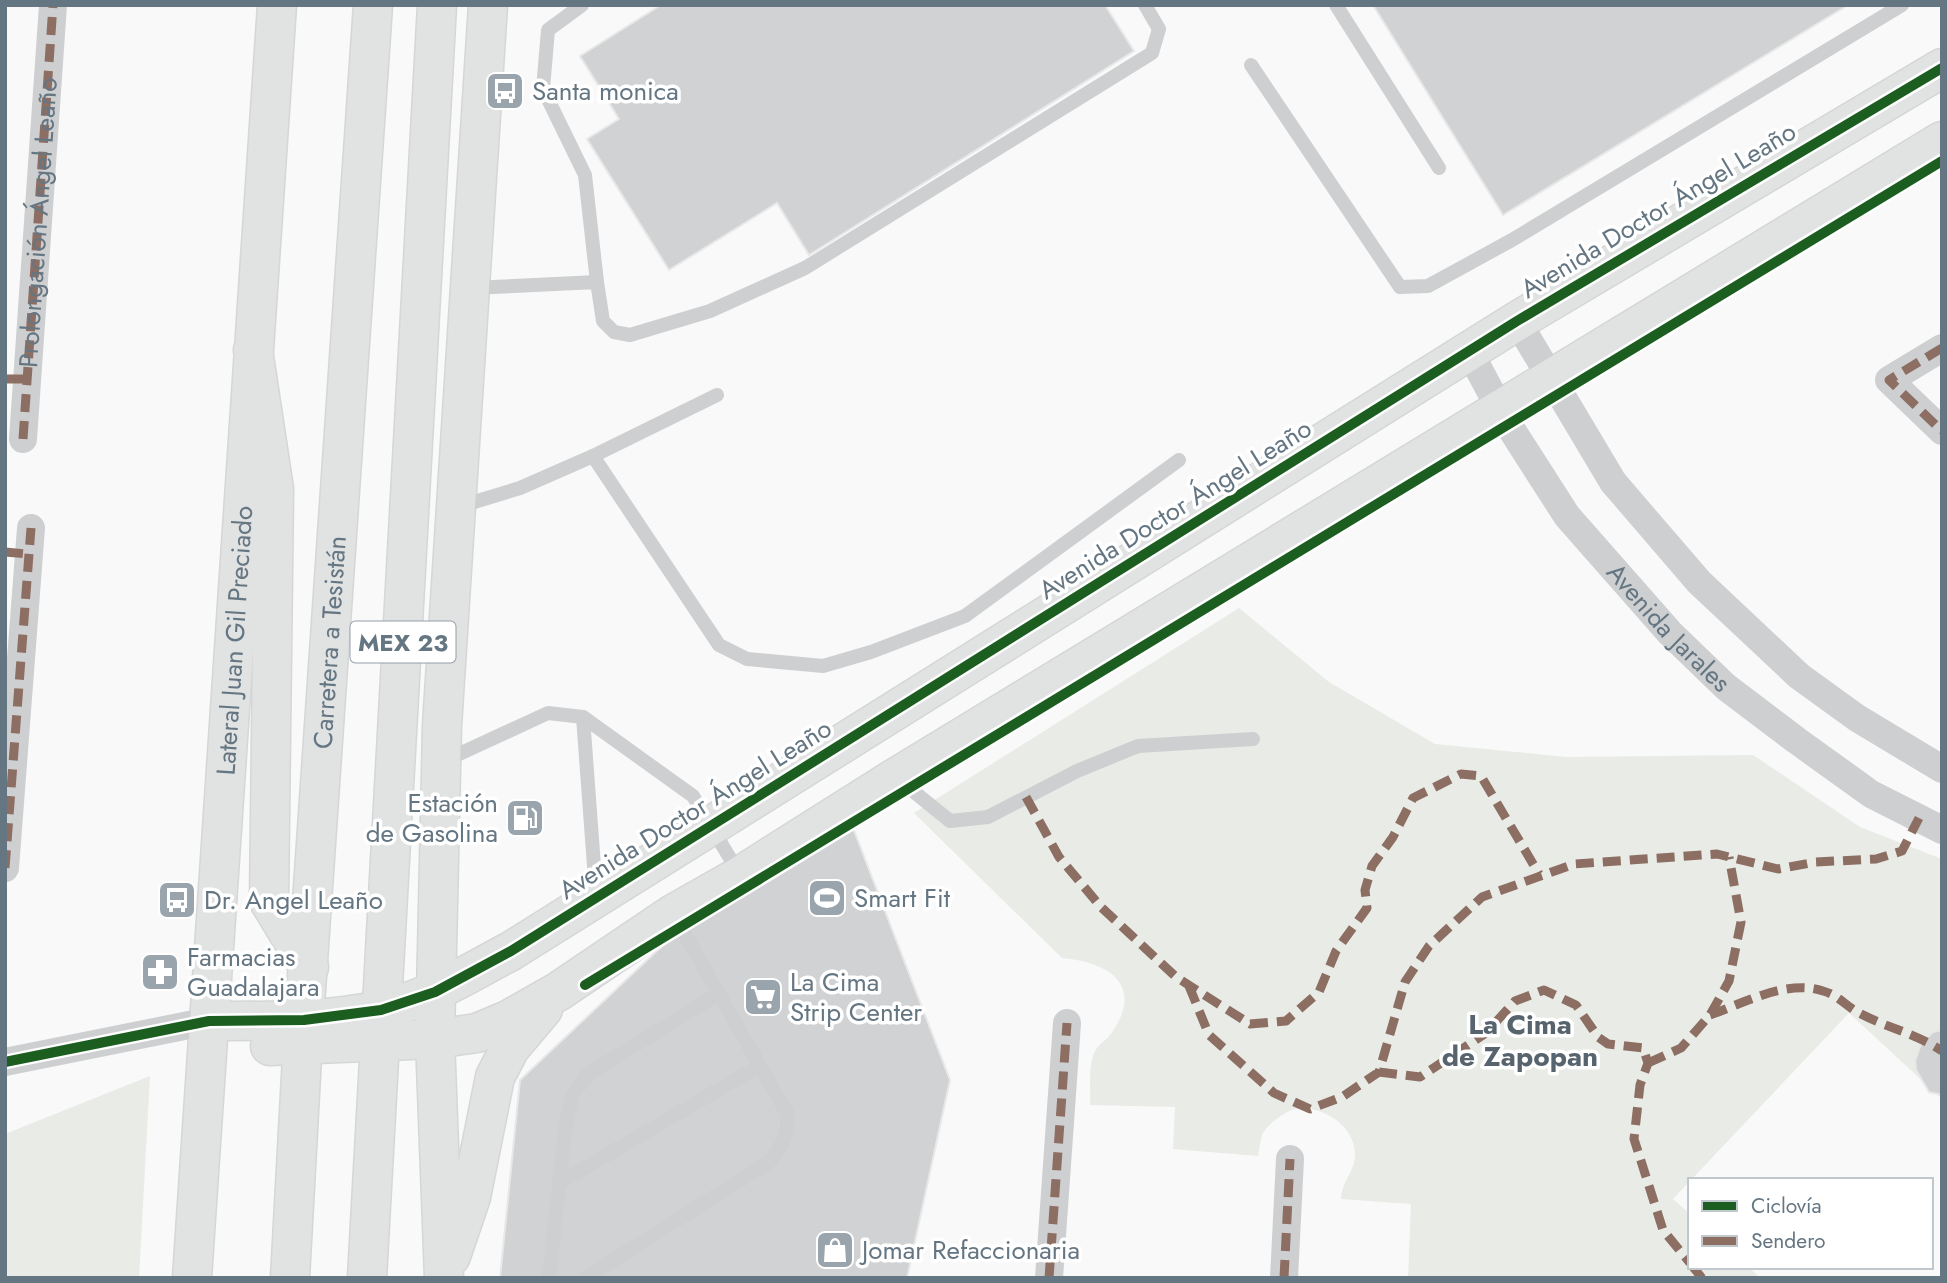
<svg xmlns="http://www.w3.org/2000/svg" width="1947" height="1283" font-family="Jost,sans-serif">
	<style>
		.green { fill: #e8ebe6 }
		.building { fill: #d0d2d3; stroke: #e8e8e8; stroke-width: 2 }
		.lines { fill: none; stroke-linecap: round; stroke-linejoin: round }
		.secondary-casing { stroke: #d5d6d7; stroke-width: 41 }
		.primary-casing { stroke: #d5d6d7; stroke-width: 41 }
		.lane { stroke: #cecfd0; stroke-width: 14 }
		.street { stroke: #cecfd0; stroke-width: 28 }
		.secondary { stroke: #e1e2e2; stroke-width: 38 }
		.primary { stroke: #e1e2e2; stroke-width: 38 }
		.quiet { stroke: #8d6e63; stroke-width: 9; stroke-dasharray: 18 9; stroke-linecap: butt }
		.cycleway-casing { stroke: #fff; stroke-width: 15 }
		.cycleway { stroke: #1b5e20; stroke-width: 10 }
		.labels { text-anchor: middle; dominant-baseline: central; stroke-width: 7; stroke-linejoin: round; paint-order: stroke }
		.shield { fill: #fff; stroke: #939fa8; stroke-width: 2 }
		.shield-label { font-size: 24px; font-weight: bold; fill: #657683 }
		.poi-label { font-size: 26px; fill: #657683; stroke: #fff; text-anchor: start }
		.street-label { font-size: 26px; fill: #657683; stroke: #fff }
		.neighbourhood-label { font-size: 28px; font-weight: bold; fill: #57646e; stroke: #fff }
	</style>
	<rect width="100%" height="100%" fill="#f9f9f9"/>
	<g class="green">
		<path d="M1239,608L1329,682L1435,744L1566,757L1753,755L1860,827L1942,859V1099L1849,1013L1673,1199L1690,1214V1267H1749L1760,1278H1408L1411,1204L1341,1199C1341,1182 1356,1170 1355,1153C1354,1125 1322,1105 1296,1109C1287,1110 1271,1122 1265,1130C1260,1136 1260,1148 1258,1156L1173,1149L1175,1107L1090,1105C1091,1090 1088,1064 1095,1051C1099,1044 1108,1039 1113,1031C1144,984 1108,962 1062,958L914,813Z"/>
		<path d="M150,1076L139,1278H5V1134Z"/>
	</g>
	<g class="building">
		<path d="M661,5H1105L1134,51L809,255L777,203L669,270L587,139L619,119L580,56Z"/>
		<path d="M1373,5H1848L1503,215Z"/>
		<path d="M850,820L950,1080L907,1278H500L520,1080L696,914Z"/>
		<path d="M1942,1030V1095L1929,1092L1916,1070L1915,1061L1921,1044L1933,1032Z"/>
	</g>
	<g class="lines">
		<defs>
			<g id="secondary">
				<path d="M209,1021C266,1021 324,1022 380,1010C427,1000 469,973 511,951L1517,321L1942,68"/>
				<path d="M270,1046L435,1039L477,1033L508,1020L559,991L673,914L740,876L895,778L1942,141"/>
				<path d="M451,1256L471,1197L495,1077L510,1048L543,1009"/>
				<path id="s3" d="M192,1278L277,5"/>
				<path d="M444,1278L435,1039L442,726L488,5"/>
			</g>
			<g id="primary">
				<path d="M253,350L274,489L269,901L309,967"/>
				<path id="s4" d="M290,1278L304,1020L373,5"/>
				<path d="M367,1278L437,5"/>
			</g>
		</defs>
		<use href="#secondary" class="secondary-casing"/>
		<use href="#primary" class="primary-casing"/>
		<g class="lane">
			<path d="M582,5L548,30L543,89L585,175L597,282"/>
			<path d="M1336,5L1439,168"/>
			<path d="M1251,65L1400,287L1428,286L1512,240L1902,5"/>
			<path d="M471,288L597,282L603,321L614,332L630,335L710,311L805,268L1152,53L1159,29L1145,5"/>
			<path d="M593,456L717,395"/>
			<path d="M458,507L520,488L593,456L719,645L747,659L823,666L871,652L965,616L1179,460"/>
			<path d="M583,717L596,893"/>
			<path d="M446,760L548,713L583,717L693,796L740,875"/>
			<path d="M897,778L950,821L988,817L1077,771L1138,746L1253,739"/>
			<path d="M559,1183L759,1066"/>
			<path d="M549,1278L566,1124L572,1096L588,1074L718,994"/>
			<path d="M585,1278L769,1162C783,1145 789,1135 787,1113L675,917"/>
		</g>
		<g class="street">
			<path d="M1517,321L1613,482L1699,582L1799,676L1857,718L1942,769"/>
			<path d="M1942,348L1889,380L1942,431"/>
			<path id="s1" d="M1469,351L1508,424L1567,516L1670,633L1726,687L1796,740L1871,794L1942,830"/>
			<path id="s2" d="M23,439L53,5"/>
			<path d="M5,868L31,528"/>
			<path d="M5,1062L209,1021"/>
			<path d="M1049,1278L1067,1023"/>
			<path d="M1284,1278L1290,1159"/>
		</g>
		<use href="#secondary" class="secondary"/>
		<use href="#primary" class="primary"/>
		<g class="quiet">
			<path d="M1942,348L1889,380L1942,431"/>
			<path d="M5,379H27"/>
			<path d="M23,439L53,5"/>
			<path d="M5,552L27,554"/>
			<path d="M1026,797L1059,857L1101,907L1176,977L1250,1024L1286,1021L1319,992L1336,951L1367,908L1365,890L1372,866L1393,837L1413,798L1461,774L1481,776L1539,874"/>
			<path d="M5,868L31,528"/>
			<path d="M1189,986L1209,1035L1274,1093L1310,1109L1342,1097L1379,1072L1405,982L1429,946L1482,897L1574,864L1717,854L1778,869L1816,862L1876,859L1902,851L1919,818"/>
			<path d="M1710,1015C1744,1003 1787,979 1823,991C1838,995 1846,1006 1859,1013C1887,1028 1915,1033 1942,1051"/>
			<path d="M1648,1063L1681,1048L1710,1015L1729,981L1741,922L1729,857"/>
			<path d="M1379,1072L1420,1077L1486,1033L1515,1001L1544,990L1576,1005L1598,1037L1608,1044L1643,1048L1648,1063L1640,1085L1634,1139L1663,1230L1690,1263"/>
			<path d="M1693,1267L1702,1278"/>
			<path d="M1049,1278L1067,1023"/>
			<path d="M1284,1278L1290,1159"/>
		</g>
		<defs>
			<g id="cycleway">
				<path d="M585,985L1942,161"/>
				<path d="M5,1062L209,1021L304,1020L381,1010L435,992L511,951L1517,321L1942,68"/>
			</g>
		</defs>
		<use href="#cycleway" class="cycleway-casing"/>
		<use href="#cycleway" class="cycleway"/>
	</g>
	<defs>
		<symbol id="bus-square" viewBox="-11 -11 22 22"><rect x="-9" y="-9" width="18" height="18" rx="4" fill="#99a4ac" stroke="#fff"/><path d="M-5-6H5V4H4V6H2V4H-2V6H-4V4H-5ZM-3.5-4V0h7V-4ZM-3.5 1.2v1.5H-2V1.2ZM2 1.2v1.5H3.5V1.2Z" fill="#fff"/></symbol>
		<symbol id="fuel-square" viewBox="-11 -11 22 22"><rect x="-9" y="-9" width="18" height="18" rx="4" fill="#99a4ac" stroke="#fff"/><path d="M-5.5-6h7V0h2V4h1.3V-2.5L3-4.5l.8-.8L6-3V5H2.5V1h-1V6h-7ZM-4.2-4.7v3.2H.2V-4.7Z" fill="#fff"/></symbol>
		<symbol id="stadium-square" viewBox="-11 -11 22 22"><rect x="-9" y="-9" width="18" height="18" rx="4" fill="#99a4ac" stroke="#fff"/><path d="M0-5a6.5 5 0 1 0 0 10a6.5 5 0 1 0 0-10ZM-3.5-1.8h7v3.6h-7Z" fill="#fff"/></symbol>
		<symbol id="pharmacy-square" viewBox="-11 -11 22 22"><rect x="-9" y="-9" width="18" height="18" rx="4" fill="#99a4ac" stroke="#fff"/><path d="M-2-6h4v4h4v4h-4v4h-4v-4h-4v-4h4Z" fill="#fff"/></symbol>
		<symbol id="supermarket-square" viewBox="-11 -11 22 22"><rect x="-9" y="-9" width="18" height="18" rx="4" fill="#99a4ac" stroke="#fff"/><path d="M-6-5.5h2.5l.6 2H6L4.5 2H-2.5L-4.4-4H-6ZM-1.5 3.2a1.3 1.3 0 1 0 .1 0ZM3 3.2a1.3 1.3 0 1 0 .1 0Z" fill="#fff"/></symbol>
		<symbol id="shop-square" viewBox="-11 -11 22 22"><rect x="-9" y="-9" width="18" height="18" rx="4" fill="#99a4ac" stroke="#fff"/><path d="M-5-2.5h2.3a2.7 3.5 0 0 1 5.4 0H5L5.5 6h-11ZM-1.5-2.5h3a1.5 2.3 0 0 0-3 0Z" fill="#fff"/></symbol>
	</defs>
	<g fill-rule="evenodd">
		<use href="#bus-square" x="483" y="69" width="44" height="44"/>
		<use href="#fuel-square" x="503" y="796" width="44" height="44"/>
		<use href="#stadium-square" x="805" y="876" width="44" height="44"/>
		<use href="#bus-square" x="155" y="878" width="44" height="44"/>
		<use href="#pharmacy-square" x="138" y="950" width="44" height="44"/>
		<use href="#supermarket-square" x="741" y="975" width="44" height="44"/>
		<use href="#shop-square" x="813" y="1228" width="44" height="44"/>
	</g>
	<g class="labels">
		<rect class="shield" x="350.5" y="621.5" width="105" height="41" rx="5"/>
		<g class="shield-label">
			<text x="403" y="642">MEX 23</text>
		</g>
		<g class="poi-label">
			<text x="532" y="91">Santa monica</text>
			<text x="498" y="803" text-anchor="end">Estación<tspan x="498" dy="30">de Gasolina</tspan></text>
			<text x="854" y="898">Smart Fit</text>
			<text x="204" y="900">Dr. Angel Leaño</text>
			<text x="187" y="957">Farmacias<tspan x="187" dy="30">Guadalajara</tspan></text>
			<text x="790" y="982">La Cima<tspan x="790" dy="30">Strip Center</tspan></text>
			<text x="862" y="1250">Jomar Refaccionaria</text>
		</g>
		<g class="street-label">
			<text transform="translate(1658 210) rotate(-31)">Avenida Doctor Ángel Leaño</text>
			<text stroke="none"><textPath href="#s2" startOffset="217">Prolongación Ángel Leaño</textPath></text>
			<text transform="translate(1175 509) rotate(-32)">Avenida Doctor Ángel Leaño</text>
			<text stroke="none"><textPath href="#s1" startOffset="343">Avenida Jarales</textPath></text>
			<text stroke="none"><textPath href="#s3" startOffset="639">Lateral Juan Gil Preciado</textPath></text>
			<text stroke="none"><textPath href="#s4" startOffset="637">Carretera a Tesistán</textPath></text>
			<text transform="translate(695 809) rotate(-32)">Avenida Doctor Ángel Leaño</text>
		</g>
		<g class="neighbourhood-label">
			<text x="1520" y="1024">La Cima<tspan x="1520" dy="32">de Zapopan</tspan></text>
		</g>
	</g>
	<rect width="1947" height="1283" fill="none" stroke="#657683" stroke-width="14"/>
	<rect x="1688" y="1178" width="245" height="91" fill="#ffffff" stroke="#c1c8cd" stroke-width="2"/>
	<rect x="1702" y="1201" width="35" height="10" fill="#1b5e20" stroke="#c1c8cd" stroke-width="2"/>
	<text x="1751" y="1213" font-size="21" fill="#657683">Ciclovía</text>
	<rect x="1702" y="1236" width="35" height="10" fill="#8d6e63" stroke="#c1c8cd" stroke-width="2"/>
	<text x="1751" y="1248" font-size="21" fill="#657683">Sendero</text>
</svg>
